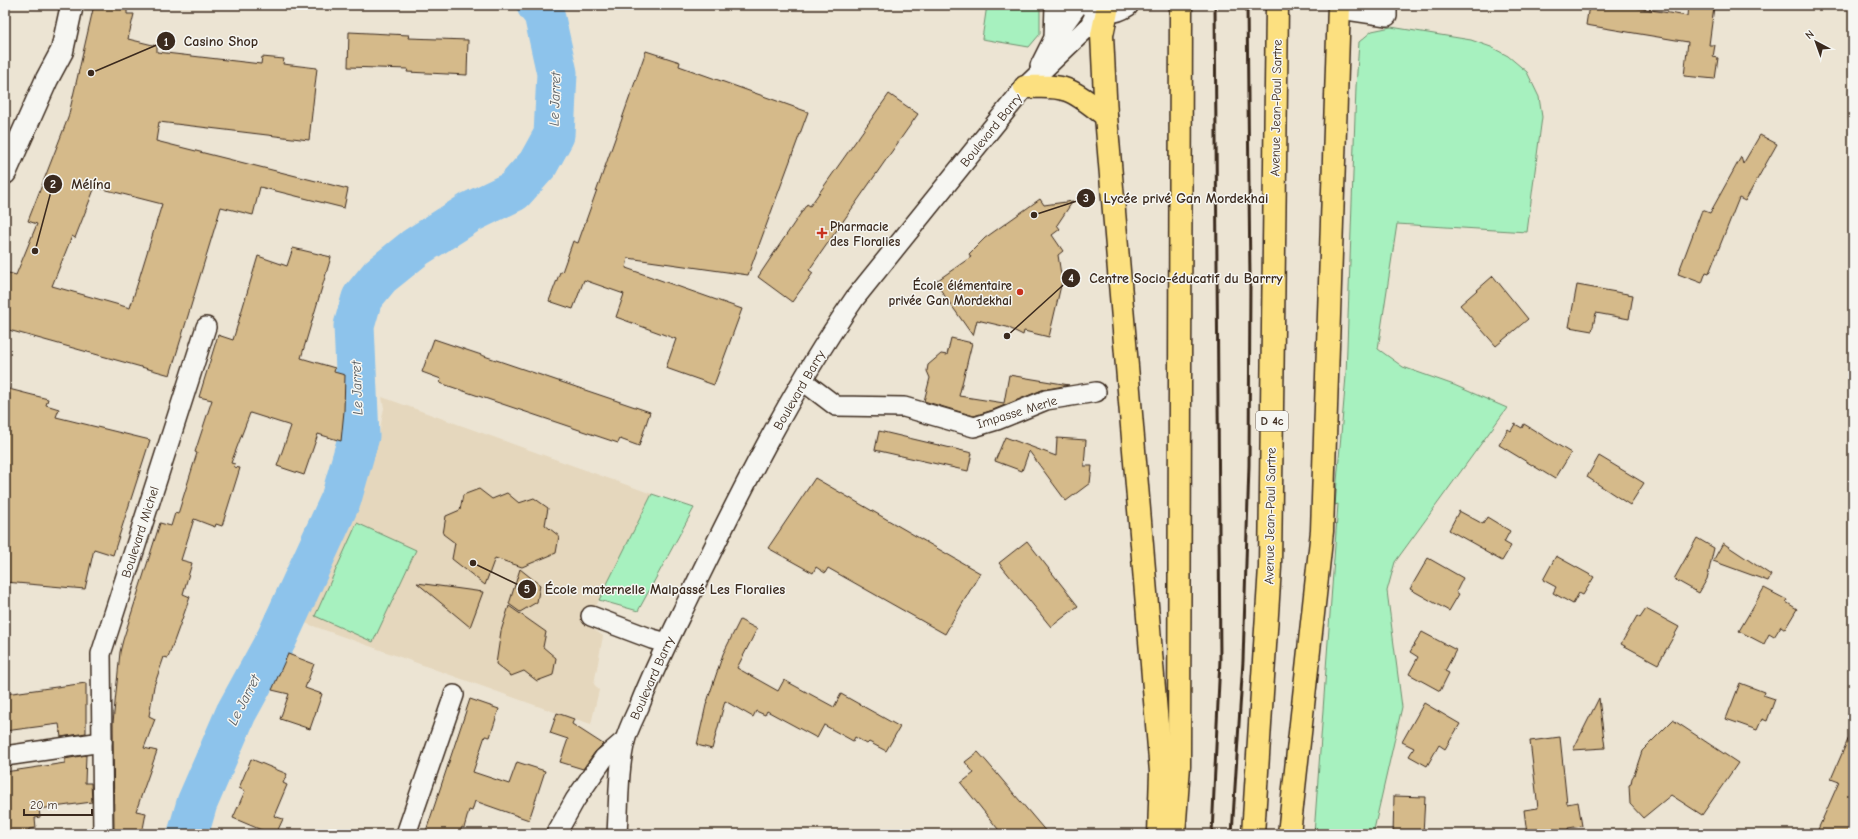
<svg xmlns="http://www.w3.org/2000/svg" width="1858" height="839" font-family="'Comic Neue',sans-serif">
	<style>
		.built { fill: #e5d7bd }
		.green { fill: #a7f1bf; stroke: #718e6e }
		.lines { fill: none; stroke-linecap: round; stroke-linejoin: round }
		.river { stroke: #8dc3eb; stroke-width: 41 }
		.building { fill: #d5ba8a; stroke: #3b2a1e; fill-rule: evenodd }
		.street-casing { stroke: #3b2a1e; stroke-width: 22 }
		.secondary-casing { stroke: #3b2a1e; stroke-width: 25 }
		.highway-casing { stroke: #3b2a1e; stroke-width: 25 }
		.street { stroke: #f6f6f2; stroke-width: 19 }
		.secondary { stroke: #f6f6f2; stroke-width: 22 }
		.highway { stroke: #fce080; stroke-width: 22 }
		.rail { stroke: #3b2a1e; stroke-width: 3 }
		.poi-dot { fill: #c8321e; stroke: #f6f6f2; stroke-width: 1.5 }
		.labels { text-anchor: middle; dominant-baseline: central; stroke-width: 3; stroke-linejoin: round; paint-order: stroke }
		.shield { fill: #f6f6f2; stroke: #73675e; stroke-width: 1 }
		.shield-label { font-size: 12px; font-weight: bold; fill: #3b2a1e }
		.street-label { font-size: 13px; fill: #3b2a1e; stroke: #f6f6f2 }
		.poi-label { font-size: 13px; font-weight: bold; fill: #3b2a1e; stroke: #f6f6f2; text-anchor: start }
		.water-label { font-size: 14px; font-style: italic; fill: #54585c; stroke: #f6f6f2 }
		.leader { fill: none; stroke: #3b2a1e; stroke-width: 1.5 }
		.callout-dot { fill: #3b2a1e; stroke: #f6f6f2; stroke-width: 1.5 }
		.mark-label { font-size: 12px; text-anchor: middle; font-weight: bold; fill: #fff }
		.callout-label { font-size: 14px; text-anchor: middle; font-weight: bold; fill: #3b2a1e; stroke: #f6f6f2; stroke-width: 3; stroke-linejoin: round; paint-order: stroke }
	</style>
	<rect width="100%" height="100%" fill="#ece4d3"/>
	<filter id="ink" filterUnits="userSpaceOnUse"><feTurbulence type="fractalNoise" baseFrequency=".025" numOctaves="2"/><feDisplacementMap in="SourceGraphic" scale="8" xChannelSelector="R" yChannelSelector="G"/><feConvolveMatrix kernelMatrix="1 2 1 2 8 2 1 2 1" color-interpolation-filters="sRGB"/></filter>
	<g filter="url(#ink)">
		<path class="built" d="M382,397L652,494L587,624L603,636L594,684L599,690L591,724L557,713L302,622L364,486L377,445L384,408Z"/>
		<g class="green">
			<path d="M987,5H1040V34L1029,47L982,39Z"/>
			<path d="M1391,27L1471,40L1491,47L1508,56L1527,72L1539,97L1542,117L1527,232L1397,224L1378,349L1403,367L1454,385L1507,408L1395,562L1387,591L1402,707L1373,834H1314L1338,504L1335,505L1346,376L1356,87L1359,42L1372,31Z"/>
			<path d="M652,494L694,508L638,611L599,600Z"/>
			<path d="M357,523L416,550L373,642L315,616Z"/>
		</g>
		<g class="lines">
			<path class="river" d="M188,834L197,803L236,713L277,638L341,499L359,436L354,326L362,298L380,276L416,247L471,212L514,191L538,164L554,135L557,73L544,14L537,5"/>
		</g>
		<g class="building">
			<path d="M94,5H125L124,9H127V14H134L128,39L157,46V52L261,64L262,57L284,59L283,64L317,68L309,140L159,122L156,141L348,189L344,208L260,187L253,215L221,207L170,375L5,329V272L16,275L37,224L28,221L68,118ZM95,187L162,204L130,308L52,286L72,236L75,238Z"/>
			<path d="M1589,5H1621L1687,16L1688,5L1714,7L1709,45H1715L1713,57L1718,58L1715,79L1684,76L1688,42L1586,25Z"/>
			<path d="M349,32L409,35L408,38L468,40L467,75L407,72L408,69L348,67Z"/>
			<path d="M646,51L680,62L679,66L808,112L748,275L628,258L626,268L742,309L714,385L666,368L676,339L616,317L624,294L584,280L573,309L549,301L560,272H562L573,241L578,243Z"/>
			<path d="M889,94L918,114L809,270L813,273L792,302L758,277L807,204L810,206Z"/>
			<path d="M1760,135L1777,144L1745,201L1739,198L1709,273L1706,272L1702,283L1678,274L1702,210L1710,213L1741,157L1743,164Z"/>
			<path d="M1040,199L1044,205L1073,201L1057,225L1060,229L1052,235L1063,251L1058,255L1062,281L1049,337L1024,331L1023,335L1007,327L977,320L973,336L935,282L971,257L969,254L985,238Z"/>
			<path d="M293,248L331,257L301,358L335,368L334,372L345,375L344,411L341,441L318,434L304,475L277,466L291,426L250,413L231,463L235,464L234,467L240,468L222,526L216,524L215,527L194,519L181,560L192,563L183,594L190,597L168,658L164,657L154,686L149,716L155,719L144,748L157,751L136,811L146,813L142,834H114L113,723L120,652L123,640L160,523L171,526L175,513L178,514L197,453L195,452L212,400L199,397L218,335L233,340L258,256L287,266Z"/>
			<path d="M1493,276L1528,319L1496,346L1460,305Z"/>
			<path d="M1577,285L1633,295L1629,319L1596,313L1592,331L1569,327Z"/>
			<path d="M951,338L972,343L959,396L1004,403L1009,375L1069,385L1042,390L993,410L974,416L924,401L930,378L927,371L928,365L941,354L947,355Z"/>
			<path d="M434,339L650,412L639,446L620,439L618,443L440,383L441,379L422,372Z"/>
			<path d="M5,388L48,399L46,405L59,409L56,417L150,440L113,555L94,549L85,589L5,582Z"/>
			<path d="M1515,424L1522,428L1524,424L1571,453L1555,479L1499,445L1508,429L1511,431Z"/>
			<path d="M879,431L972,453L968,471L875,450Z"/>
			<path d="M1005,437L1056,456L1057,438L1086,440L1084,466H1092L1090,483L1066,501L1029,451L1022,471L995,461Z"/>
			<path d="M1599,456L1644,483L1630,505L1587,477Z"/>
			<path d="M815,478L980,573L945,634L828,568L825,573L816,567L813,573L768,548Z"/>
			<path d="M479,489L492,499L507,493L519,503L534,498L548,508L545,525L559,536L556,553L522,567L495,558L485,585L452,559L455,543L443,534L446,516L460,510L463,495Z"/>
			<path d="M1459,511L1483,524L1487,517L1510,531L1504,542L1511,546L1502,561L1484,551L1485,550L1449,530Z"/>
			<path d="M1697,538L1714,548L1707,579L1699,593L1674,579Z"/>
			<path d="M1027,541L1078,606L1051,627L999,563Z"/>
			<path d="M1723,543L1771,575L1768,581L1713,561Z"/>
			<path d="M1556,556L1594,577L1583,595L1579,593L1573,604L1553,593L1556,587L1543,580Z"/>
			<path d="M1428,558L1463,578L1456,592L1459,594L1449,611L1410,589Z"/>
			<path d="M520,569L540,585L537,602L520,612L509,604Z"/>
			<path d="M417,583L483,592L470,627Z"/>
			<path d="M1764,588L1787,600L1786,602L1797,609L1785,629L1781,626L1774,637L1769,634L1764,644L1739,631Z"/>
			<path d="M509,606L546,632L543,647L556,658L553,675L537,681L524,671L511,676L496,664L501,631Z"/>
			<path d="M1646,609L1679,627L1658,664L1621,644L1637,616L1640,618Z"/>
			<path d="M740,620L757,629L737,668L778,691L784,680L834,707L841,694L900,727L886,751L869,742L867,744L855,737L853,741L824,725L817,738L767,711L765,715L756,711L753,717L725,701L712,749L697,745L706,705L723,654Z"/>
			<path d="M1422,632L1456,650L1445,671L1449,673L1440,691L1409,674L1418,657L1410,652Z"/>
			<path d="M288,654L314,664L305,688L322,694L310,729L280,719L289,694L272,690Z"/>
			<path d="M86,683V733L61,737L59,724L5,731V694Z"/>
			<path d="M1740,683L1764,692L1763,695L1775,699L1767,721L1762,719L1757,730L1726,719Z"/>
			<path d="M1599,698L1605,748L1573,750Z"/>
			<path d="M470,699L499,709L490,737L485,736L473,772L509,784L517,762L545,771L529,820L475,801L472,811L469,810L464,828L462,827L459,834H425Z"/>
			<path d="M1424,703L1460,724L1445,749L1439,745L1427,766L1409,756L1414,748L1402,742Z"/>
			<path d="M557,713L574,719L572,724L603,744L595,752L583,769L560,762L568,739L550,733Z"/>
			<path d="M1673,720L1738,763L1702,815L1671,795L1643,818L1630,804L1629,785L1631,784L1632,778L1634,775L1642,751Z"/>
			<path d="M1853,728V834H1816L1839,782L1831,779Z"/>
			<path d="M1560,737L1567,804L1578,802L1582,826L1568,828L1569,834H1527L1524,810L1538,808L1530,741Z"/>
			<path d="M978,752L987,762L1048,834H1002L961,783L974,773L965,762Z"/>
			<path d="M86,755L85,783H91L92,802L39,809L40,817L35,818L36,828L29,829L28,834H5V772L65,763V759Z"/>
			<path d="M251,759L287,774L283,783L287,785L274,816L283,819L276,834H271L233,818L245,791L239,788Z"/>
			<path d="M1394,796L1425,797L1423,834H1393Z"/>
		</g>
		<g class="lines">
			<defs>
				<g id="street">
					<path d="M1340,9L1387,16V5"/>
					<path d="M1054,38L1078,5"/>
					<path d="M1040,66L1054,38L1055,5"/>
					<path d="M803,381L836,406L904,407L974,427L997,420L1046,400L1096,392"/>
					<path d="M591,616L652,639L667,643"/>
					<path d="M5,756L102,742"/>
					<path d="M103,834L101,654L206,327"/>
					<path d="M406,834L454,695"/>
					<path d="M556,834L575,800L604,758L625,740"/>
					<path d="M617,834C619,803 618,770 625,741C628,729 634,718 639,707C653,671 670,637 687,602C737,499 789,393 855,298L1025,87L1090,25L1098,9"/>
				</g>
				<g id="secondary">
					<path d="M1091,5C1103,13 1115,13 1127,5"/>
					<path d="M5,173L47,79L62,51L72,5"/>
				</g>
				<g id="highway">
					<path d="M1107,11L1102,35L1106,116L1161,772L1159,834"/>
					<path d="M1025,87C1038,87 1054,85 1067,90C1081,95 1094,107 1106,116"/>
					<path d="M1174,834L1179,766L1181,5"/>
					<path d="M1253,834L1270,567L1277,5"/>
					<path d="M1289,834L1322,531L1339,5"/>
				</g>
			</defs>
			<use href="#street" class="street-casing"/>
			<use href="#secondary" class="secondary-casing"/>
			<use href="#highway" class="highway-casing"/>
			<use href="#street" class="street"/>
			<use href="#secondary" class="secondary"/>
			<use href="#highway" class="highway"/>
			<g class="rail">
				<path d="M1212,834L1220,659L1215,5"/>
				<path d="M1232,834L1243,661L1249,465L1250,279L1247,5"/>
			</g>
		</g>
	</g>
	<g class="poi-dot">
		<path d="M820 227h4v4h4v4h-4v4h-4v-4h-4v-4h4z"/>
		<circle cx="1020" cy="292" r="4"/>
	</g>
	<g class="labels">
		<rect class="shield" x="1256" y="411" width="32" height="20" rx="3"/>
		<g class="shield-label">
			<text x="1272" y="421">D 4c</text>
		</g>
		<g class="street-label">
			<text transform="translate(1276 108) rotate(-89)">Avenue Jean-Paul Sartre</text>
			<text transform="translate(991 130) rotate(-51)">Boulevard Barry</text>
			<text transform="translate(799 390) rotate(-60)">Boulevard Barry</text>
			<text transform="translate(1017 412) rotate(-17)">Impasse Merle</text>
			<text transform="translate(1270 516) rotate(-89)">Avenue Jean-Paul Sartre</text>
			<text transform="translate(140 532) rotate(-72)">Boulevard Michel</text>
			<text transform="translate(652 678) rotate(-66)">Boulevard Barry</text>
		</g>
		<g class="poi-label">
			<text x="830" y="226">Pharmacie<tspan x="830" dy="15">des Floralies</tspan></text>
			<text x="1012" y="285" text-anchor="end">École élémentaire<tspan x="1012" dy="15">privée Gan Mordekhai</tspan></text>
		</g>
		<g class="water-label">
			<text transform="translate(555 99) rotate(-88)">Le Jarret</text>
			<text transform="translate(357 388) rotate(-92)">Le Jarret</text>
			<text transform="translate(244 700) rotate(-63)">Le Jarret</text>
		</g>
	</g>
	<path class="leader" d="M91 73L166 41M35 251L53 184M1034 215L1086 198M1007 336L1071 278M473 563L527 589"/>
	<g class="callout-dot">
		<circle cx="91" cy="73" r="4"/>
		<circle cx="35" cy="251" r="4"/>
		<circle cx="1034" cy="215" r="4"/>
		<circle cx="1007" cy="336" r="4"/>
		<circle cx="473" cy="563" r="4"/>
		<circle cx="166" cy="41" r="10"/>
		<circle cx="53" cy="184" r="10"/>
		<circle cx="1086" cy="198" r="10"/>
		<circle cx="1071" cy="278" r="10"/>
		<circle cx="527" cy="589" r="10"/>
	</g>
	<g class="mark-label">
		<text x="166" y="46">1</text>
		<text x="53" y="188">2</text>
		<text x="1086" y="202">3</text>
		<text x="1071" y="282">4</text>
		<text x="527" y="593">5</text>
	</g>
	<g class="callout-label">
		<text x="221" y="46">Casino Shop</text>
		<text x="91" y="189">Mélína</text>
		<text x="1186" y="203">Lycée privé Gan Mordekhai</text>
		<text x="1186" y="283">Centre Socio-éducatif du Barrry</text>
		<text x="665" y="594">École maternelle Malpassé Les Floralies</text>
	</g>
	<rect width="1858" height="839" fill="none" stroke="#f6f6f2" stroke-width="20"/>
	<rect x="10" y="10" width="1838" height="819" fill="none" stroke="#3b2a1e" stroke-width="1.5" filter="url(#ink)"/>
	<g transform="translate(1816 42) rotate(319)" stroke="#f6f6f2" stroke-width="3" paint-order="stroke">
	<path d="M0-3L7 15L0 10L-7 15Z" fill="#3b2a1e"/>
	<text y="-6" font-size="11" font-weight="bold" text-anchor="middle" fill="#3b2a1e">N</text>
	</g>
	<path d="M24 809v6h68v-6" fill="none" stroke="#3b2a1e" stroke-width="2"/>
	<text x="30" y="809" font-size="12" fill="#3b2a1e" stroke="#f6f6f2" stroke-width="3" paint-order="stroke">20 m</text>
</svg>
